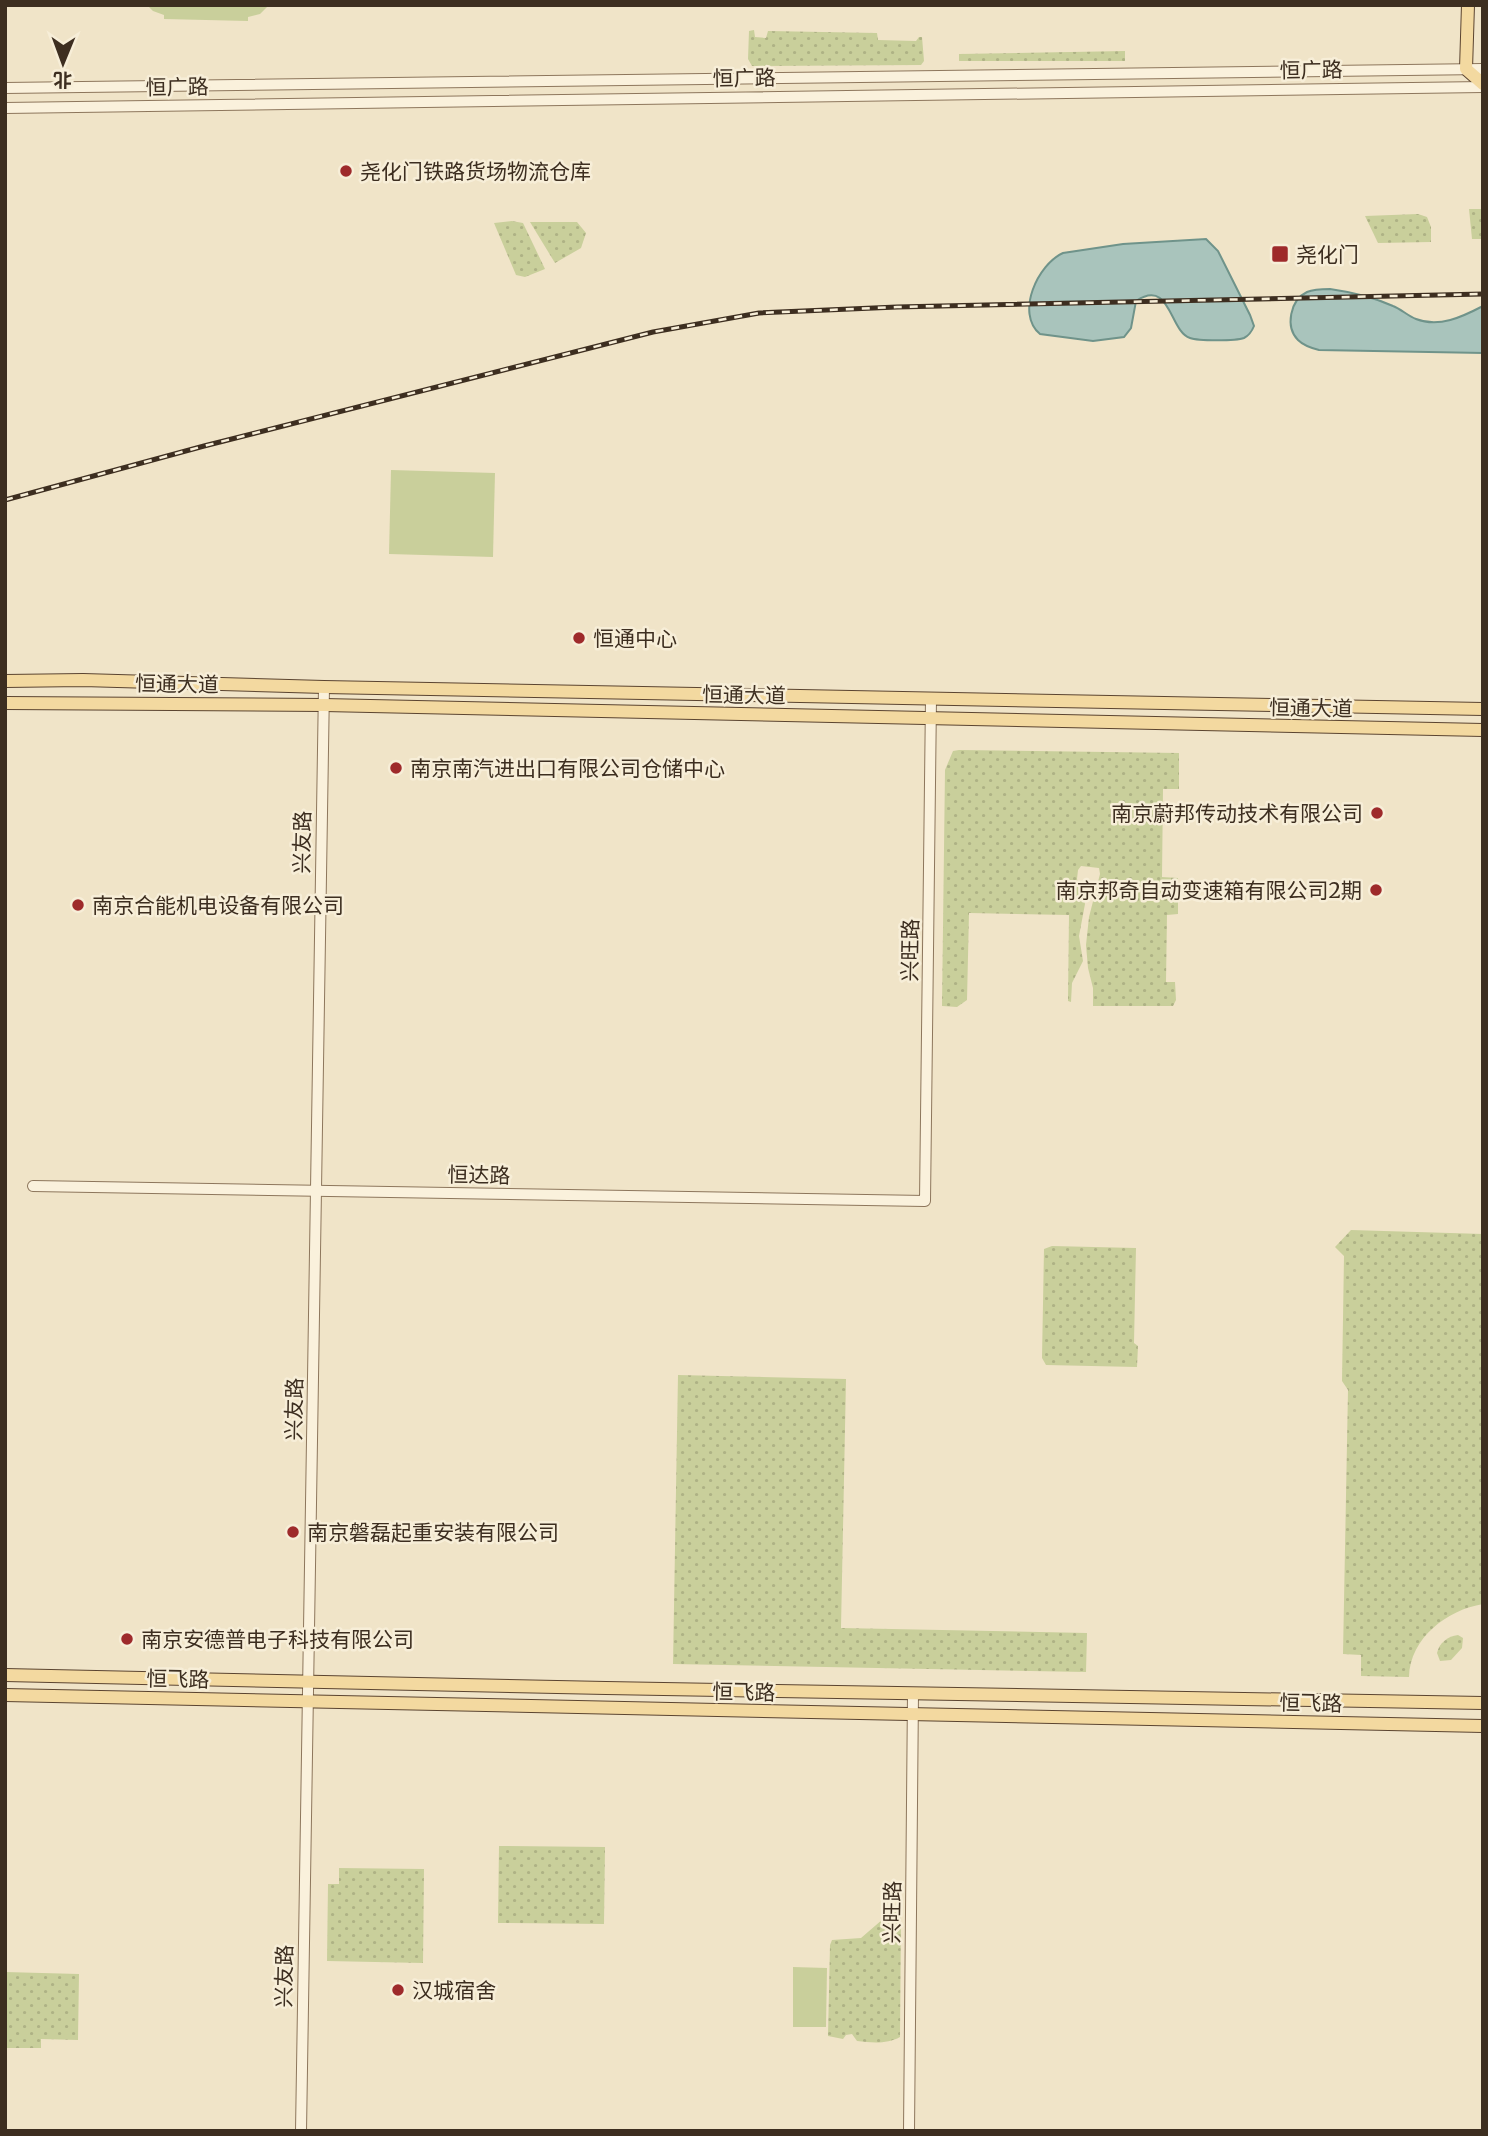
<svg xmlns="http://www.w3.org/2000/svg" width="1488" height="2136" font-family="Merriweather,'Noto Sans SC',serif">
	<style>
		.grass { fill: url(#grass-dots) }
		.park { fill: #c9cf9b }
		.water { fill: #a9c4bc; stroke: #6f938a; stroke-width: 2 }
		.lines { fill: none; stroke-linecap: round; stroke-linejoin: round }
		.minor-casing { stroke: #8d765c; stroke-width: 12 }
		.major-casing { stroke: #5b4430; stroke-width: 14 }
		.minor { stroke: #faf1dc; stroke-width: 10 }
		.major { stroke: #f3d9a0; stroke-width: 12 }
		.rail-casing { stroke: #3d2e20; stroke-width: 5 }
		.rail { stroke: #f7eed8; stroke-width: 2.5; stroke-dasharray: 8; stroke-linecap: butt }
		.poi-dot { fill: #9e2a2b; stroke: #f7eed8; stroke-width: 2.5 }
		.labels { text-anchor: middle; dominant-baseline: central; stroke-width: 5; stroke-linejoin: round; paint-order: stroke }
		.street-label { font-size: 21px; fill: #3d2e20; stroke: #f7eed8 }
		.poi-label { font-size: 21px; fill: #3d2e20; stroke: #f7eed8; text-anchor: start }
	</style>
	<defs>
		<pattern id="grass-dots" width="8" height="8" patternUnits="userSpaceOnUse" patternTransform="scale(1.75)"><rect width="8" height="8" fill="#c9cf9b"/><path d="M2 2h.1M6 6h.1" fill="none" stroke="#aeb285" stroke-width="1.8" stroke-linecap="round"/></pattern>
	</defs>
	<rect width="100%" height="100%" fill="#f0e4c8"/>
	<g class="grass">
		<path d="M754,30L755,37L766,38L768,31L877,33L878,40L916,41L919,37H922L924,61L921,65L752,66L748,59L749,31Z"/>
		<path d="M1125,51V61H959V54Z"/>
		<path d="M1469,209H1483V239H1472Z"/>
		<path d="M1418,214L1427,217L1431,227V242L1378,243L1365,216Z"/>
		<path d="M512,221L523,223L545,269L525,277L516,275L494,223Z"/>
		<path d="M530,222H577L586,233L581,248L555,263Z"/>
		<path d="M959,750L1179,753V789H1163L1162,877L1178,878V914L1167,915L1166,982H1175L1176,1000L1173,1006H1093V988L1088,968L1086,945L1089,917L1100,874L1099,868L1081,866L1078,870L1077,879L1085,904L1079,936L1083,961L1072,983L1071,1002L1068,1001L1069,915L969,913L967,1000L957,1007L942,1006L945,770L953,751Z"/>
		<path d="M1351,1230L1483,1234V1604C1447,1610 1410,1638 1409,1677L1361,1676V1655L1343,1654L1348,1390L1342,1381L1344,1256L1335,1247Z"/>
		<path d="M1052,1246L1136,1248L1134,1343L1138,1346L1137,1367L1046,1365L1042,1358L1044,1249Z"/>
		<path d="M678,1375L846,1379L841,1628L1087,1633L1086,1672L673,1664Z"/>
		<path d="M1458,1635L1463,1638L1462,1648L1451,1660L1440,1661L1437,1653C1439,1643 1448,1636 1458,1635Z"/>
		<path d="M499,1846L605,1847L604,1924L498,1923Z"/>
		<path d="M339,1868L424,1869L423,1963L327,1961L328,1884H339Z"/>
		<path d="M898,1911L901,1915L900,2037C888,2044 872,2043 857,2041L852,2034L846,2035L843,2039L828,2036L830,1945L832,1940L861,1938L890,1913Z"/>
		<path d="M5,1972L79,1974L78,2040L41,2039V2048H5Z"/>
	</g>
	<g class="park">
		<path d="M147,5H269L260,14L248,17V21L164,19V15L153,11Z"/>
		<path d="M391,470L495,473L493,557L389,554Z"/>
		<path d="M793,1967L827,1968L826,2027H793Z"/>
	</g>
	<g class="water">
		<path d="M1206,239L1218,251L1250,315L1254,326C1252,331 1250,335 1244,338C1236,341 1198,341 1190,338C1169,331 1171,278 1136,301L1131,328L1124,337L1093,341L1040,334C1015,313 1038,264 1063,253L1123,244Z"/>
		<path d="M1330,289C1351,292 1373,297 1393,306C1401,309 1408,316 1416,319C1439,328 1462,317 1483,306V353L1319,350C1311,348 1304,346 1298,340C1285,327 1290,300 1307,292C1314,289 1323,289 1330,289Z"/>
	</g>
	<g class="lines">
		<defs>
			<g id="minor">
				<path d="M5,88L1483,69"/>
				<path d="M5,108L1483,87"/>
				<path d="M33,1186L925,1201L931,699"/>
				<path d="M301,2131L324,687"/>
				<path d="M909,2131L913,1693"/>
			</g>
			<g id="major">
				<path d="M1468,5L1466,69L1483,84"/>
				<path d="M5,681L83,680L324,687L1483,709"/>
				<path d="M5,703L324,705L1483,730"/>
				<path d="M5,1675L606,1688L1483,1703"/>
				<path d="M5,1695L1483,1726"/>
			</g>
		</defs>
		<use href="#minor" class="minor-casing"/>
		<use href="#major" class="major-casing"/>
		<use href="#minor" class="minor"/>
		<use href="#major" class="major"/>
		<defs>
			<path id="rail" d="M5,500L204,446L653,332L759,313L897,307L1483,294"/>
		</defs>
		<use href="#rail" class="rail-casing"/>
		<use href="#rail" class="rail"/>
	</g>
	<g class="poi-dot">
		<circle cx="346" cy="171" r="7"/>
		<rect x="1271" y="245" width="18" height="18" rx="3.5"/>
		<circle cx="579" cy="638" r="7"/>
		<circle cx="396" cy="768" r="7"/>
		<circle cx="1377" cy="813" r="7"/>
		<circle cx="1376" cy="890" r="7"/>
		<circle cx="78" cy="905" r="7"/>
		<circle cx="293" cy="1532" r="7"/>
		<circle cx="127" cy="1639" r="7"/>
		<circle cx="398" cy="1990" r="7"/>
	</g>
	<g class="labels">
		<g class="street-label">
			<text transform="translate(1311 70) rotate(-1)">恒广路</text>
			<text transform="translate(744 78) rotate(-1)">恒广路</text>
			<text transform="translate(177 87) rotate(-1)">恒广路</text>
			<text transform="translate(177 684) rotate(1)">恒通大道</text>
			<text transform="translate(744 695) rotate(1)">恒通大道</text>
			<text transform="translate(1311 708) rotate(1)">恒通大道</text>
			<text transform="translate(302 842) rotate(-89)">兴友路</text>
			<text transform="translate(910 950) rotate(-89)">兴旺路</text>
			<text transform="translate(479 1175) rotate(1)">恒达路</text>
			<text transform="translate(294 1409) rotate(-89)">兴友路</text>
			<text transform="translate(178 1679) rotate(1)">恒飞路</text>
			<text transform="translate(744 1692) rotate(1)">恒飞路</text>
			<text transform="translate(1311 1703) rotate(1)">恒飞路</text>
			<text transform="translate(892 1912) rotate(-89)">兴旺路</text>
			<text transform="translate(284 1976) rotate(-89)">兴友路</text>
		</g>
		<g class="poi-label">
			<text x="360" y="171">尧化门铁路货场物流仓库</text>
			<text x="1296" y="254">尧化门</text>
			<text x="593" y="638">恒通中心</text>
			<text x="410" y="768">南京南汽进出口有限公司仓储中心</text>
			<text x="1363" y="813" text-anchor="end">南京蔚邦传动技术有限公司</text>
			<text x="1362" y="890" text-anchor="end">南京邦奇自动变速箱有限公司2期</text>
			<text x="92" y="905">南京合能机电设备有限公司</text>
			<text x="307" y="1532">南京磐磊起重安装有限公司</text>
			<text x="141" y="1639">南京安德普电子科技有限公司</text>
			<text x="412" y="1990">汉城宿舍</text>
		</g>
	</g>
	<rect width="1488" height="2136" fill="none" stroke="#3d2e20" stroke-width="14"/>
	<g transform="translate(63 63) rotate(181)" stroke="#f7eed8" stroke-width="5" paint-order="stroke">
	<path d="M0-5L12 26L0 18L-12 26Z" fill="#3d2e20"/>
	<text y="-10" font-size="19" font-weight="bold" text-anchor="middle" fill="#3d2e20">北</text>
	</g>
</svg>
